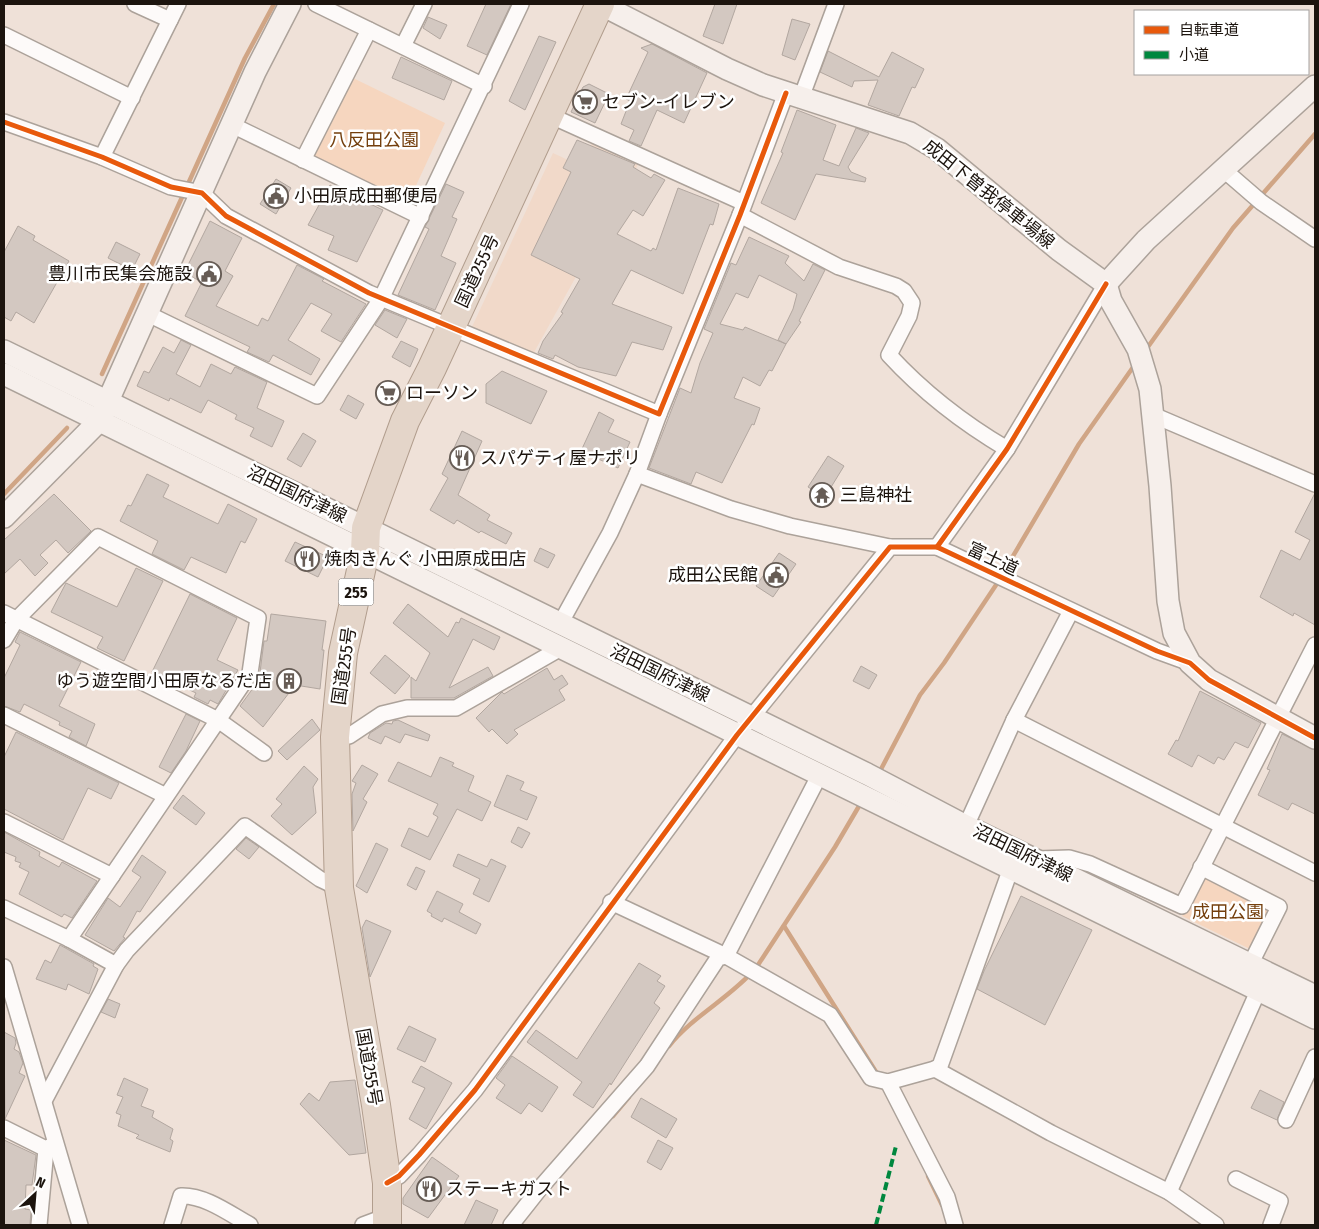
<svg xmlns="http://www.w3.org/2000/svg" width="1319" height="1229" font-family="'Fira Sans Condensed','Noto Sans JP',sans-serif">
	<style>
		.built { fill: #f1d9c9 }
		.green { fill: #f6d6bf }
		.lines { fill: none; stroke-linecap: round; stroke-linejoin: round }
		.stream { stroke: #d0a585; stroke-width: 4.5 }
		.building { fill: #d3c8c1; stroke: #b2a7a0 }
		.street-casing { stroke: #aca29a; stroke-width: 18 }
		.secondary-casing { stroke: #aca29a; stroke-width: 24 }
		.highway-casing { stroke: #b19d8d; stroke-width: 30 }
		.street { stroke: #fdfaf9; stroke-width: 15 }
		.secondary { stroke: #f6efeb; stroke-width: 21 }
		.highway { stroke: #e4d5c9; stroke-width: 28 }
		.quiet { stroke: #00873e; stroke-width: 4; stroke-dasharray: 8 4; stroke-linecap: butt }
		.cycleway-casing { stroke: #fff; stroke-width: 8 }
		.cycleway { stroke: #e8590c; stroke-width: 5 }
		.labels { text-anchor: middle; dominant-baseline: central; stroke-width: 5; stroke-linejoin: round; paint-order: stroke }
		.shield { fill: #fff; stroke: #605a56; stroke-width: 1 }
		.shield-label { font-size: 16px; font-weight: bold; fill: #1c140e }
		.poi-label { font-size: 18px; fill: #1c140e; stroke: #fff; text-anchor: start }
		.park-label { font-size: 18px; fill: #743f0d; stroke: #fff }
		.street-label { font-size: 18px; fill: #1c140e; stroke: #fff }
	</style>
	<rect width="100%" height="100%" fill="#efe1d8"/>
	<path class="built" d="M593,141L639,163L532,356L471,329L553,153L581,166Z"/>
	<g class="green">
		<path d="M351,77L445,123L407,205L311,160Z"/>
		<path d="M1203,873L1273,908L1252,950L1182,916Z"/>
	</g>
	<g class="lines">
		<g class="stream">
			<path d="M1145,351L1233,228L1315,134"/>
			<path d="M102,374L245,58L274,4"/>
			<path d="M4,494L67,428"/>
			<path d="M879,773L920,695L944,663L996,585L1079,444L1136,363"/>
			<path d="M784,926L878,1075"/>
			<path d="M669,1046C694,1015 730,998 756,968L835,847L862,801"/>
			<path d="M613,1116L629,1097"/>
			<path d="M928,1176L942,1205"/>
		</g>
	</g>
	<g class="building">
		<path d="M486,4H511L487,55L467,46Z"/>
		<path d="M715,4H737L723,44L703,36Z"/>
		<path d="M428,17L447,25L440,39L423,28Z"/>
		<path d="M792,19L810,24L795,60L782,55Z"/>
		<path d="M539,36L556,42L525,110L509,101Z"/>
		<path d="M652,44L707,73L684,123L657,110L641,146L629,141L634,130L621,124L630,101L626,99L648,52L641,48Z"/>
		<path d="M828,51L879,77L892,52L924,69L915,88L912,87L899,116L868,105L878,80L854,81L852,87L820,72Z"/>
		<path d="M401,57L452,81L444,100L392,78Z"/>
		<path d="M589,84L609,94L595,123L571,112L583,87Z"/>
		<path d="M797,110L836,125L823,160L839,166L856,128L869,133L848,167L851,172L866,178L865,182L816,174L795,220L761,203L783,153L781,152Z"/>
		<path d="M577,140L635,164L633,167L651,178L654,174L665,180L643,216L633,210L617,234L651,251L653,248L656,250L678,188L719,204L713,225L710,224L683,294L631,270L612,304L672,327L663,350L632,342L616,376L578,367L555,355L553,359L538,353L543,341L563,313L561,312L580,279L531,255L571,172L563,168Z"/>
		<path d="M276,179L291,188L276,214L260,204Z"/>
		<path d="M446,184L464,192L452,217L457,219L441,256L456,263L435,310L398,295L429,229L425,227Z"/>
		<path d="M330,185L383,210L357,262L328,250L334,236L308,225Z"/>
		<path d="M210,221L242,238L225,271L233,276L216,306L258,326L262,318L268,321L297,265L324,279L322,281L366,304L341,342L321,331L332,314L311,303L288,340L320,359L311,375L273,355L269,362L247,352L250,347L185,316L202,282L184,273Z"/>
		<path d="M18,226L35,236L33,240L69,261L34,323L16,312L11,321L4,317V252Z"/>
		<path d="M749,237L789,256L785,263L804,281L813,264L825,270L799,321L801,322L786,344L778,340L793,309L797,294L759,275L748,298L736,293L720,324L743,330L745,327L786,344L772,371L769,370L760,386L743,377L734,398L760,408L754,425L752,424L722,483L696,472L691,484L649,468L680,388L691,393L700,363L713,333L704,329L731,263L736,265Z"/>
		<path d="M116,242L140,254L132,270L108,258Z"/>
		<path d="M385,310L407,319L397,338L375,325Z"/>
		<path d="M181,340L191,345L176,374L200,387L211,364L231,374L235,367L267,382L257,408L284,421L272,447L250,436L254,428L235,419L237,415L208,400L201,413L170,398L169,401L137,386L144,371L149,373L163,347L174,353Z"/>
		<path d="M401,341L418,349L410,367L392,357Z"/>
		<path d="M502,371L547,391L531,424L486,403V384Z"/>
		<path d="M348,395L364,404L356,419L340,410Z"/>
		<path d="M599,412L614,420L608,432L630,442L618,468L581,451Z"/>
		<path d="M462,431L482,441L458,495L490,515L487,520L512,533L506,544L481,531L479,533L457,520L454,524L430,510L448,478L442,474Z"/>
		<path d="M303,433L316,441L301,467L287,459Z"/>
		<path d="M828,456L844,466L825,497L808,487Z"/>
		<path d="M147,474L169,485L163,497L218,524L228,504L257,519L245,543L241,541L226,573L191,557L184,570L152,554L158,541L120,521L128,505L131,506Z"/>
		<path d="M1315,493V625L1294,613L1293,616L1260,597L1281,550L1300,560L1310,540L1295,532Z"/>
		<path d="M54,494L91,531L68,553L56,540L40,555L48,563L35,576L20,559L4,574V540Z"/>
		<path d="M295,542L328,557L318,577L285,561Z"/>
		<path d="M540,548L555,555L548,568L534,561Z"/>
		<path d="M779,553L796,564L773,597L756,586Z"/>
		<path d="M136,568L163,581L124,661L97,648L103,637L51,612L66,583L117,607Z"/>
		<path d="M190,594L237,618L217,660L238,670L218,704L210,700L208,704L194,697L196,693L152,672Z"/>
		<path d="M408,604L448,637L456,622L459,623L461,618L500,637L494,650L473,639L449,688L488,667L493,676L454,698H411V677L416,681L430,653L393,623Z"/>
		<path d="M271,614L326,621L322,650H324L320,689L295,685L263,727L240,706L259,680L264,641H267Z"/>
		<path d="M20,632L81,662L59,706L95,724L86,746L69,737L72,731L59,725L60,722L24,704L20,712L4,706V678L20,645L15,642Z"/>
		<path d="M385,655L410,676L395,694L370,673Z"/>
		<path d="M861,666L877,675L869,689L853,681Z"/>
		<path d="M547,668L554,680L562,675L568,684L559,690L565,700L514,730L518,734L507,744L492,729L489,732L476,718L502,692L504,694Z"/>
		<path d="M1200,691L1261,723L1248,748L1235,742L1224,760L1218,757L1214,764L1198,755L1192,767L1168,754L1176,740L1178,741Z"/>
		<path d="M186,714L200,721L186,751L171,773L159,767Z"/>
		<path d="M312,719L320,730L287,760L278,751Z"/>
		<path d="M398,720L430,735L428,741L405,734L400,743L385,736L381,744L368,738L370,733L386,723L392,724L393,721Z"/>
		<path d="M16,732L119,783L111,799L88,788L63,840L4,809V757Z"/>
		<path d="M1282,734L1315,750V814L1292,803L1288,810L1258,795L1270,770L1267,769Z"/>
		<path d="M440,757L454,763L452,766L474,776L468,791L491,802L482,821L457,809L430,860L401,846L409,828L428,837L438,817L433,814L438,804L388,781L398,762L431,777Z"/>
		<path d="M362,765L378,774L363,799L367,802L353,831L352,794L356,783L352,781Z"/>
		<path d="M304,766L318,779L313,787L316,813L292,835L271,816L282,804L276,799Z"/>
		<path d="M507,775L524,782L520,790L537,797L527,820L494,806Z"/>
		<path d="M183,795L205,813L196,825L173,808Z"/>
		<path d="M518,827L530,833L522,848L511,842Z"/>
		<path d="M4,832L40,852L39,856L59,867L62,862L97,881L72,918L64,914L62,917L19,894L29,872L19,867L21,863L15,861L16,857L4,852Z"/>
		<path d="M246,838L259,847L249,859L236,849Z"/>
		<path d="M376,843L388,849L367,893L356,886Z"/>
		<path d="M458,854L487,867L491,859L506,866L489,902L473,894L480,879L453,866Z"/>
		<path d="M142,855L166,872L140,912L137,911L123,937L125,938L114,951L85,935L108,898L120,907L141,877L132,871Z"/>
		<path d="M416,867L425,871L416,890L407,885Z"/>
		<path d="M437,891L463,904L459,912L481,924L476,934L444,918L442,922L431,916L432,914L427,911Z"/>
		<path d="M1021,896L1092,930L1045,1025L977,989L984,971Z"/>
		<path d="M366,920L391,931L370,977L362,928Z"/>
		<path d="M60,945L94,964L93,966L98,969L89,994L68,984L66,990L36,979L45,960L51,963Z"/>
		<path d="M639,963L661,976L657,981L665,986L654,1003L660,1008L611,1085L610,1083L593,1108L573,1095L582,1082L527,1042L536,1030L577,1059Z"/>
		<path d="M108,999L120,1004L115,1018L101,1012Z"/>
		<path d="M409,1026L436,1039L425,1062L397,1049Z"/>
		<path d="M4,1032L15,1038L16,1043L14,1049L19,1052L23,1063L19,1073L25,1076L5,1119Z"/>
		<path d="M512,1056L558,1087L542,1112L529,1103L521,1114L496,1098L505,1085L496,1078Z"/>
		<path d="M421,1066L452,1083L426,1129L409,1119L425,1088L412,1082Z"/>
		<path d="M124,1078L148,1089L141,1106L154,1111L152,1117L173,1129L170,1139L173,1141L170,1152L136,1138L139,1135L118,1126L121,1115L116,1113L123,1097L117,1095Z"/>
		<path d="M355,1080L366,1153L349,1155L300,1104L309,1093L319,1101L330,1082Z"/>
		<path d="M1260,1090L1284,1102L1277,1120L1251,1108Z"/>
		<path d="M641,1098L677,1119L666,1138L631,1117Z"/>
		<path d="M4,1140L36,1155L32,1185H26L25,1209L31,1210L30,1225H4Z"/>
		<path d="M658,1140L673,1148L661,1170L647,1162Z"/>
		<path d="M432,1157L459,1176L428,1218L403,1204V1198Z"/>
		<path d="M476,1200L498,1210L491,1225H464Z"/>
	</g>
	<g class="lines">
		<defs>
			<g id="street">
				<path d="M135,4L170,20"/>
				<path d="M316,4L484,86"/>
				<path d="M4,35L132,98"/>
				<path d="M403,46L424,4"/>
				<path d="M801,98L836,4"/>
				<path d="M549,115L744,203"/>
				<path d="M4,122L102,157L171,187L202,193L226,216L369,293L659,414L740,215L786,93"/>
				<path d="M232,125L421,217"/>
				<path d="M102,157L178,4"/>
				<path d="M303,160L369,30"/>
				<path d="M1224,170L1261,202L1315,239"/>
				<path d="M740,215L839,267L896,286L904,291L912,303L909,316L889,355C924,393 963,423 1007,449"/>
				<path d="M1106,284L1007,449L937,547L1157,651L1190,663"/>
				<path d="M148,314L317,396L381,299L521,4"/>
				<path d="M1153,415L1315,484"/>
				<path d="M637,474L731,509L790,526L890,547"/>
				<path d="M4,613L218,720L264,753"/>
				<path d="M560,624L610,533L637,474L659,414"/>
				<path d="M4,640L16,620L98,537L258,618L250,673L69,939"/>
				<path d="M4,715L166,796"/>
				<path d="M1014,720L1315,873"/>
				<path d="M335,737L349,736L382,714L407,708H456L561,648"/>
				<path d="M4,822L112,876"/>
				<path d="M966,826L1014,720L1071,611"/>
				<path d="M1037,859L1069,858L1090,864L1182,906L1315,645"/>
				<path d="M1201,867L1279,907L1250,965"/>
				<path d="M611,902L726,956L830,1015L871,1078L888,1082L935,1069L1051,1133L1169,1192L1216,1225"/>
				<path d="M4,908L69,939L116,965"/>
				<path d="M4,967L80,1225"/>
				<path d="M935,1069L940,1066L1011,868"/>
				<path d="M888,1082L947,1197L955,1225"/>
				<path d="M45,1099L116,965L127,950L245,826L320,879L339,888"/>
				<path d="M1286,1120L1315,1057"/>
				<path d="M4,1128L46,1149L54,1144"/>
				<path d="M1236,1179L1280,1201L1271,1225"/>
				<path d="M387,1183L399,1176L419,1155L475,1090L737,735L890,547H937"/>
				<path d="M1169,1192L1259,989"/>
				<path d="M39,1225L46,1149"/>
				<path d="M172,1225L181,1196C205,1195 230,1214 250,1225"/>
				<path d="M363,1225L387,1216"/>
				<path d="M511,1225L541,1187L647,1066L718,958L726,956L819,776"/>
			</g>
			<g id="secondary">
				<path d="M600,4L727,69L763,85L910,133L937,149L1059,250L1106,284"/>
				<path d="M1106,284L1111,301L1138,349L1150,389L1160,486L1168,601L1174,633L1190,663L1209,680L1315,738"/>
				<path d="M1106,284L1146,240L1315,86"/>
				<path d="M4,351L366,528L867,774L966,826L1315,996"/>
				<path d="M4,374L1315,1018"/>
				<path d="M4,517L99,421L255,72L290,4"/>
			</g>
			<path id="highway" d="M387,1225V1183L376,1105L339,888L335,737L343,653L365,552L366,528L405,421L432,368L600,4"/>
		</defs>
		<use href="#street" class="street-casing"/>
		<use href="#secondary" class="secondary-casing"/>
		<use href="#highway" class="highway-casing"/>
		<use href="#street" class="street"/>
		<use href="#secondary" class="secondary"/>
		<use href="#highway" class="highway"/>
		<path class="quiet" d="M876,1225L896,1146"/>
		<defs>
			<g id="cycleway">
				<path d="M4,122L102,157L171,187L202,193L226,216L369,293L659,414L740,215L786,93"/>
				<path d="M1106,284L1007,449L937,547L1157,651L1190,663L1209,680L1315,738"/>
				<path d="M387,1183L399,1176L419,1155L475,1090L737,735L890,547H937"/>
			</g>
		</defs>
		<use href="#cycleway" class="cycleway-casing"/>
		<use href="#cycleway" class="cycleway"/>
	</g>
	<defs>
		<symbol id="supermarket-ring" viewBox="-11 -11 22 22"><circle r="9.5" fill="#fff" stroke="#665c55" stroke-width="1.5"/><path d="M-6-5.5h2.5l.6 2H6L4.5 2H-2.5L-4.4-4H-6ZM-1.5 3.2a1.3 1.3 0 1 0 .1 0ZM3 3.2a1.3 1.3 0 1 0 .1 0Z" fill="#665c55"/></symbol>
		<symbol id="civic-ring" viewBox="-11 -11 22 22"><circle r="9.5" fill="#fff" stroke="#665c55" stroke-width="1.5"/><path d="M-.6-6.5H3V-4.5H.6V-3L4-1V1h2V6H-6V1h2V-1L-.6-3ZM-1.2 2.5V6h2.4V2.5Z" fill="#665c55"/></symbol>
		<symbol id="restaurant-ring" viewBox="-11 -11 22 22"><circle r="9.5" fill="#fff" stroke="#665c55" stroke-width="1.5"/><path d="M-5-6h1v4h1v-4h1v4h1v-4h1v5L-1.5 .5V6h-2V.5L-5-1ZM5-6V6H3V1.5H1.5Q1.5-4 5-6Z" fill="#665c55"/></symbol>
		<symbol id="temple-ring" viewBox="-11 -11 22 22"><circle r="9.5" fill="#fff" stroke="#665c55" stroke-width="1.5"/><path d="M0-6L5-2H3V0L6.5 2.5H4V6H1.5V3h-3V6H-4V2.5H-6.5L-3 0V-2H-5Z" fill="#665c55"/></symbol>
		<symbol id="building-ring" viewBox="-11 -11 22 22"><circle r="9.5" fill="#fff" stroke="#665c55" stroke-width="1.5"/><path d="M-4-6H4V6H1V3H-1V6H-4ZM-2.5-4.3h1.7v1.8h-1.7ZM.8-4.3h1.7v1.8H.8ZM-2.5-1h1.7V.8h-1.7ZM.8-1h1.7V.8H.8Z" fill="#665c55"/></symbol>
	</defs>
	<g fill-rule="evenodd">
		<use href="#supermarket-ring" x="571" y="88" width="28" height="28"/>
		<use href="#civic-ring" x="262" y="182" width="28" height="28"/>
		<use href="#civic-ring" x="195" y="260" width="28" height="28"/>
		<use href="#supermarket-ring" x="374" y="379" width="28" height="28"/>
		<use href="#restaurant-ring" x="448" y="444" width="28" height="28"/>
		<use href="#temple-ring" x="808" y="481" width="28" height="28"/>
		<use href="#restaurant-ring" x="293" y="545" width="28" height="28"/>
		<use href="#civic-ring" x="762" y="561" width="28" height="28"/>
		<use href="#building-ring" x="275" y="667" width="28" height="28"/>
		<use href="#restaurant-ring" x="415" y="1175" width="28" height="28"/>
	</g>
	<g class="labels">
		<rect class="shield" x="338.5" y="578.5" width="35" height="27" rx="4"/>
		<g class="shield-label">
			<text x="356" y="592">255</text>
		</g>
		<g class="poi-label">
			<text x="602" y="102">セブン-イレブン</text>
			<text x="294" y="196">小田原成田郵便局</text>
			<text x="192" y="274" text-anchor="end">豊川市民集会施設</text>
			<text x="406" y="393">ローソン</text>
			<text x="480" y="458">スパゲティ屋ナポリ</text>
			<text x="840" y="495">三島神社</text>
			<text x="324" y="559">焼肉きんぐ 小田原成田店</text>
			<text x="758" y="575" text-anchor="end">成田公民館</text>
			<text x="272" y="681" text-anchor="end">ゆう遊空間小田原なるだ店</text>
			<text x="446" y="1189">ステーキガスト</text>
		</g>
		<g class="park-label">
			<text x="374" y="140">八反田公園</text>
			<text x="1228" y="912">成田公園</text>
		</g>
		<g class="street-label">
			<text transform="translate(989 194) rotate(39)">成田下曽我停車場線</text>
			<text transform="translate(477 271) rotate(-65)">国道255号</text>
			<text transform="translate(297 494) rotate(26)">沼田国府津線</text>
			<text transform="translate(993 559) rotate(25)">富士道</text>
			<text transform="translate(344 666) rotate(-82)">国道255号</text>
			<text transform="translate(660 673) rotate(26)">沼田国府津線</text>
			<text transform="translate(1023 853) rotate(26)">沼田国府津線</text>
			<text transform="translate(369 1067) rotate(80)">国道255号</text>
		</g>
	</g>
	<rect width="1319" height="1229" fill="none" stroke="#1c140e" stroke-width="10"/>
	<rect x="1134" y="10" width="175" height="65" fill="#ffffff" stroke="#a4a19f"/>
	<rect x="1144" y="26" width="25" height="8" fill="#e8590c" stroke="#a4a19f"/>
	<text x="1179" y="35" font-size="15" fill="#1c140e">自転車道</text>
	<rect x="1144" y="51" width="25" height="8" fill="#00873e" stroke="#a4a19f"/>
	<text x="1179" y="60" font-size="15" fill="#1c140e">小道</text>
	<g transform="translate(35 1194) rotate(26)" stroke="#ffffff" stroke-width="4" paint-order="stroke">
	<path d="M0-4L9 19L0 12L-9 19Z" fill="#1c140e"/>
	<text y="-8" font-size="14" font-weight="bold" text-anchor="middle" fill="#1c140e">N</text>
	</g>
</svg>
